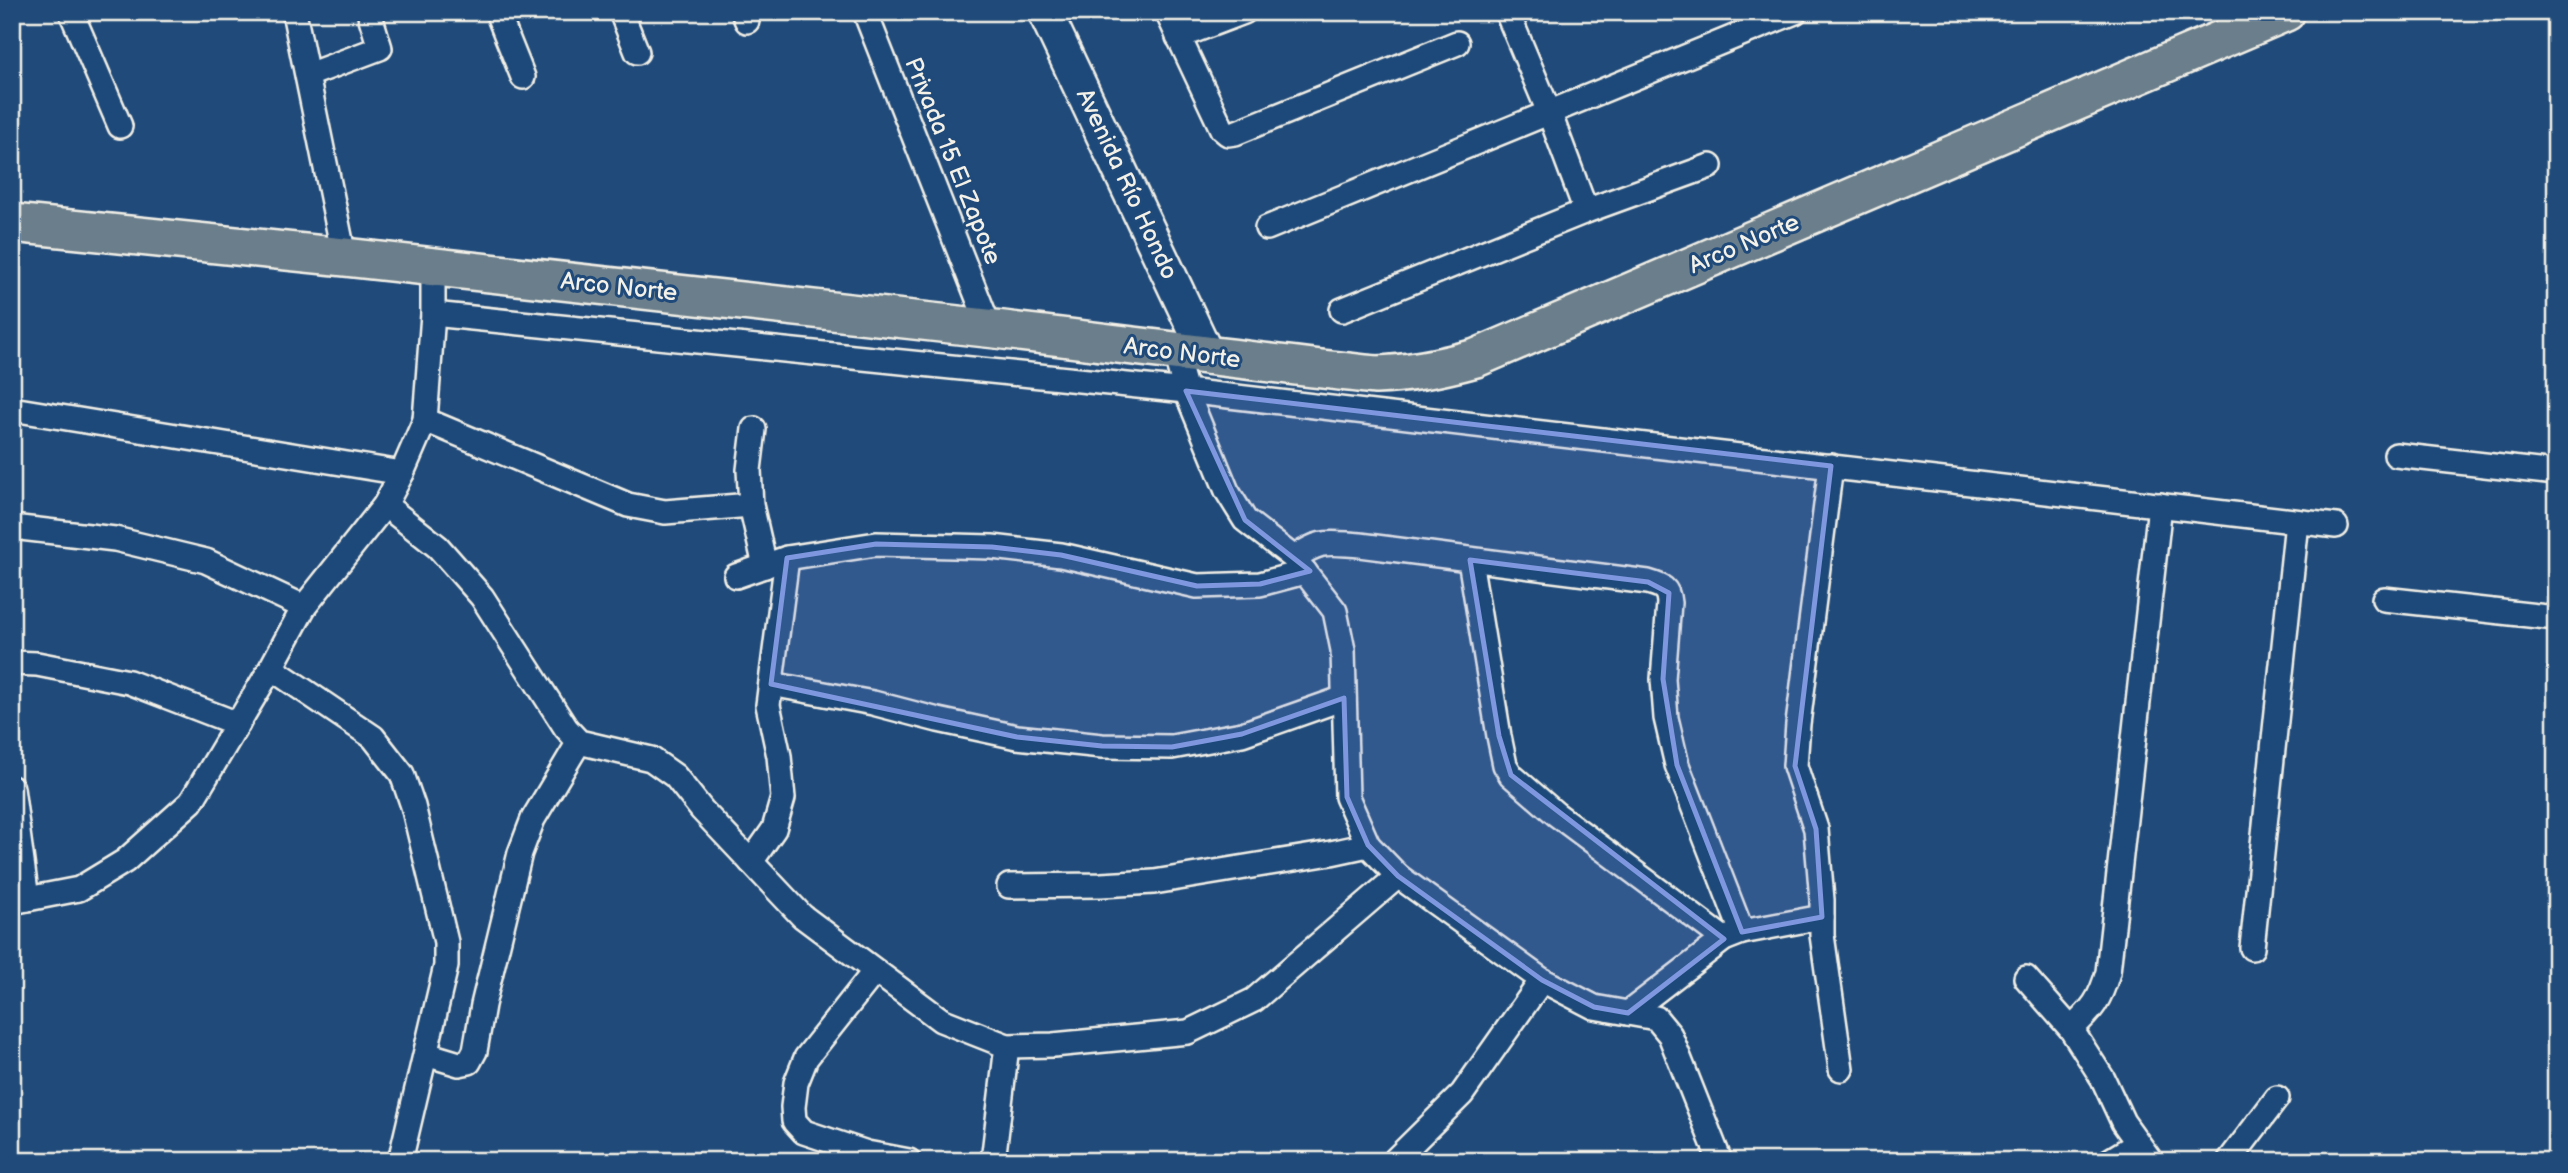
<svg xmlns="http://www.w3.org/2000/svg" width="2568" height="1173" font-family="'Balsamiq Sans',sans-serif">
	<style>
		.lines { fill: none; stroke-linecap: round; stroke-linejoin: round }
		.minor-casing { stroke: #f4f1e8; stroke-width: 28 }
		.secondary-casing { stroke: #f4f1e8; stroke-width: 38 }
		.primary-casing { stroke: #f4f1e8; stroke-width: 42 }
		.minor { stroke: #1f4a7a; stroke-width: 23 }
		.secondary { stroke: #1f4a7a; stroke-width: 33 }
		.primary { stroke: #6b7e8b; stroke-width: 37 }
		.marked { fill: #7e97df; fill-opacity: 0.2; stroke: #7e97df; stroke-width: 5; stroke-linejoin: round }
		.labels { text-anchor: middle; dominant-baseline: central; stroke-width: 6; stroke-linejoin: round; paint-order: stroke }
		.street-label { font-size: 24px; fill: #f4f1e8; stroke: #1f4a7a }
	</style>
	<rect width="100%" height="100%" fill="#1f4a7a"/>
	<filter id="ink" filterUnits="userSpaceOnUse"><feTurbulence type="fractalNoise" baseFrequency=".0143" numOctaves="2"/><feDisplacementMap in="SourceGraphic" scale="14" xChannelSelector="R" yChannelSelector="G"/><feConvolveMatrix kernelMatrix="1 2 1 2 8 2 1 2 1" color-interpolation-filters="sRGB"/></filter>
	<g filter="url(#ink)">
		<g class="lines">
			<defs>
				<g id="minor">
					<path d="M71,12L120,126"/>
					<path d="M294,12L344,256"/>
					<path d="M497,12L523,77"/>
					<path d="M621,12L637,52"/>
					<path d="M743,12L747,21"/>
					<path d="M865,12L990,329"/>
					<path d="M1167,12L1222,129L1228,134L1235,133L1457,43"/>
					<path d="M1507,12L1549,112L1586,211"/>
					<path d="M1178,37L1244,12"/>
					<path d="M308,75L380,48L369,12"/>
					<path d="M1267,228L1795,12"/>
					<path d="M1342,310L1586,211L1710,166"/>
					<path d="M433,314L1186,391L2336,526"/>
					<path d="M1175,353L1186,391L1227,491L1245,520L1294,558L1335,611L1343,650L1347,797L1368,845L1398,876L1542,980L1594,1007L1656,1018L1670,1035L1720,1161"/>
					<path d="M12,409L402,473"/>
					<path d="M425,420L628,505L665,512L751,505"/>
					<path d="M754,429L749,470L751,505L765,566"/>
					<path d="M2396,455L2556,473"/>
					<path d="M1831,466L1798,724L1795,766L1816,829L1822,900V935L1841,1069"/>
					<path d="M385,505L438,547L482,597L566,728L579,742L651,759L675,776L702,810L802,916L941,1020L1007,1046L1053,1045L1188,1032L1254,1000L1398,876"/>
					<path d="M12,527L115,539L206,561L304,607"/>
					<path d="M1294,558C1322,539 1327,543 1360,545L1648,582C1662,586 1668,588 1669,603L1663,679L1666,718L1677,765L1742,932"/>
					<path d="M1470,560L1499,736L1505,765L1511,775L1556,814L1724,939"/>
					<path d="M736,576L787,558L876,544L992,547L1061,555L1197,586L1260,584L1305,572"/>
					<path d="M2384,599L2556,618"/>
					<path d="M12,663L37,664L129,682L238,724"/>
					<path d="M271,668L373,737L402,774L413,806L446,942V966L400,1161"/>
					<path d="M771,684L873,703L938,720L1017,737L1102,746L1172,747L1242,734L1344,698"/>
					<path d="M12,788L27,899"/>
					<path d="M751,862L774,829L783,798L779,756L768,705L787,558"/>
					<path d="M1009,886L1101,885L1154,882L1331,853L1368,845"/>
					<path d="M12,902L79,889L125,861L191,802L271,668L304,607L385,505L402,473L425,420L433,314V266"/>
					<path d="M2252,948L2297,522"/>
					<path d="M875,971L806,1058L796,1083L793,1107L794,1121L804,1132L867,1153L909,1161"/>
					<path d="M2026,978L2071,1029L2103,1079L2123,1122L2151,1161"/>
					<path d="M1628,1013L1724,939L1742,932L1822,917"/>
					<path d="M2071,1029C2093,1009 2100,1000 2108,972L2160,505"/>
					<path d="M426,1054L459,1064L469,1062L475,1051L483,1005L520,853L533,819L579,742"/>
					<path d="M993,1161L1007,1046"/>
					<path d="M1394,1161L1462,1094L1542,980"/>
					<path d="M2109,1161L2137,1144"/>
					<path d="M2229,1161L2277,1098"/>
				</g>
				<path id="secondary" d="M1045,12L1208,357"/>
				<path id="primary" d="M12,223C337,255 661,291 986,328C1116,343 1245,361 1376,375C1411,374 1443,367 1476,358L2286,12"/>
			</defs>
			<use href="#minor" class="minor-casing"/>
			<use href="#secondary" class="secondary-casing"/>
			<use href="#primary" class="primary-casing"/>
			<use href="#minor" class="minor"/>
			<use href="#secondary" class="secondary"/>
			<use href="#primary" class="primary"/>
		</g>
	</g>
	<path class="marked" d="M1186,391L1831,466L1795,766L1816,829L1822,917L1742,932L1677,765L1663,679L1669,593L1648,582L1470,560L1499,736L1511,775L1724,939L1628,1013L1594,1007L1542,980L1398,876L1368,845L1347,797L1344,698L1242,734L1172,747L1102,746L1017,737L771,684L787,558L876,544L992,547L1061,555L1197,586L1260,584L1310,571L1245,520Z"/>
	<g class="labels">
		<g class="street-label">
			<text transform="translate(953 161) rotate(68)">Privada 15 El Zapote</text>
			<text transform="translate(1127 184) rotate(65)">Avenida Río Hondo</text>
			<text transform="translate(1744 244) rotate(-23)">Arco Norte</text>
			<text transform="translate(619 287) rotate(6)">Arco Norte</text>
			<text transform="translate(1182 353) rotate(7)">Arco Norte</text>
		</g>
	</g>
	<rect width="2568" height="1173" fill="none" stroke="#1f4a7a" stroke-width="42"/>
	<rect x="21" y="21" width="2526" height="1131" fill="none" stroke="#f4f1e8" stroke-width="2.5" filter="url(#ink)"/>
</svg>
